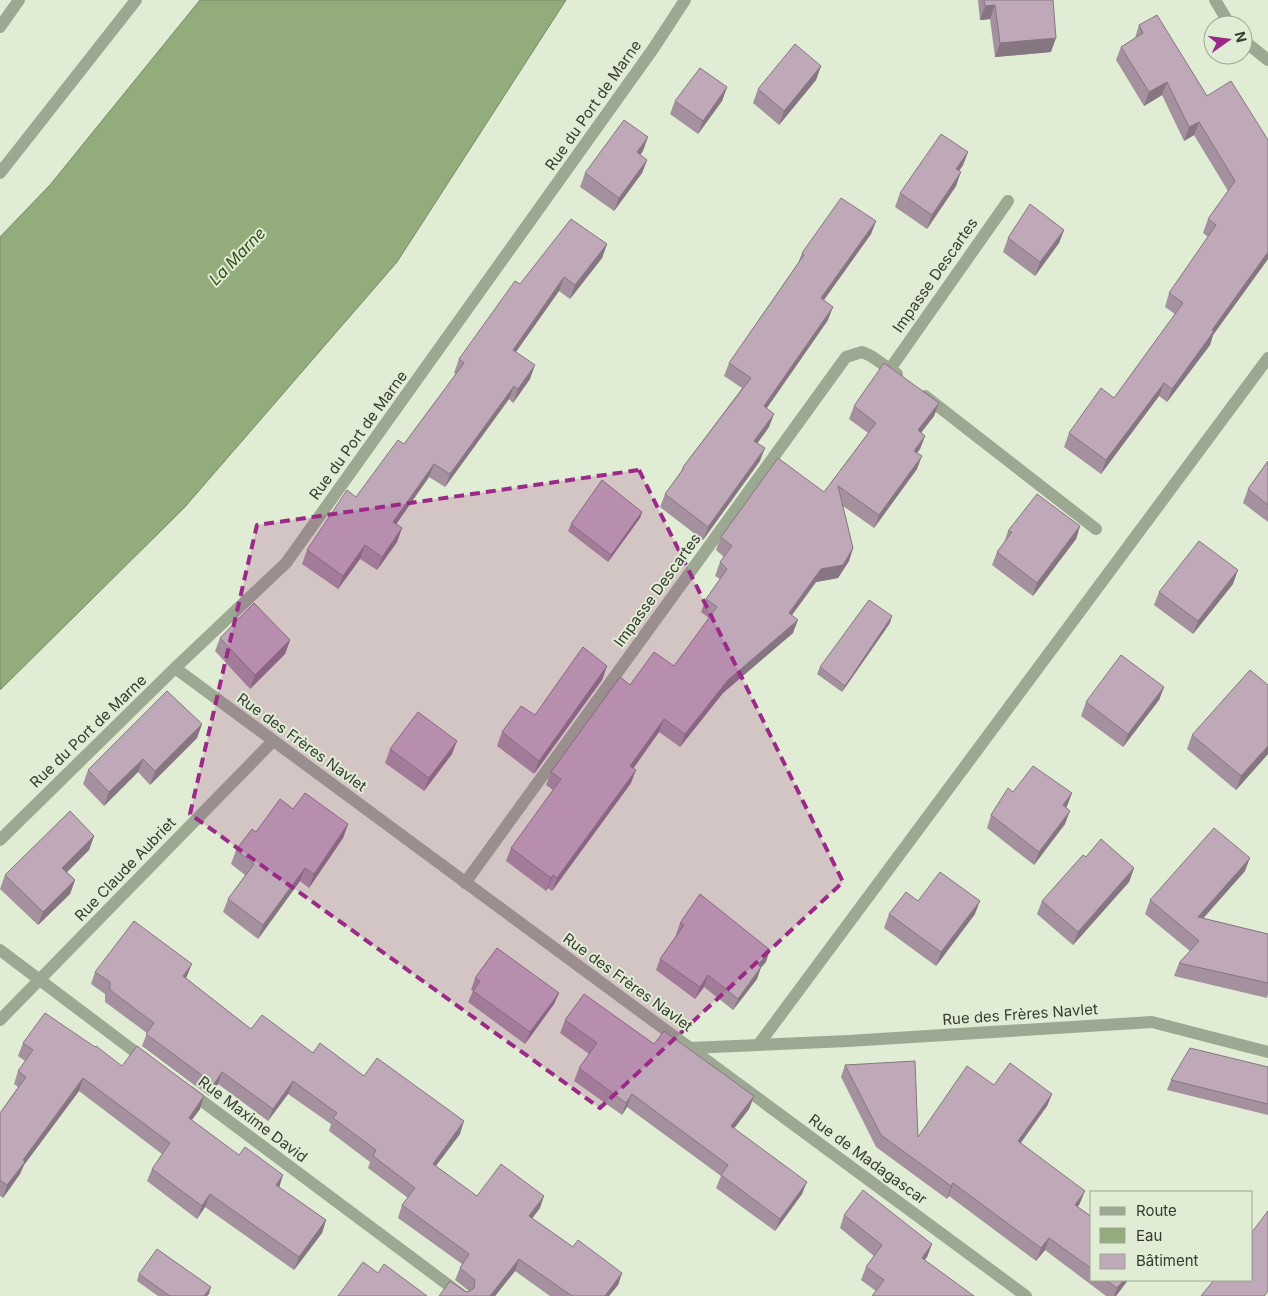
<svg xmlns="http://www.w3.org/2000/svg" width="1268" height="1296" font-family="Inter,sans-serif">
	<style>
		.water { fill: #93ac7b; stroke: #778a65 }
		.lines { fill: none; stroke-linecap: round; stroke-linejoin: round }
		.minor { stroke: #9ca892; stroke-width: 12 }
		.wall { fill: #a4909e }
		.shaded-wall { fill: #867681 }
		.building { fill: #bfa8b8; stroke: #867681 }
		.marked { fill: #9a2987; fill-opacity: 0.2; stroke: #9a2987; stroke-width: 4; stroke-dasharray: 10 6; stroke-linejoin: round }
		.labels { text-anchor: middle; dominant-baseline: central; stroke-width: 4; stroke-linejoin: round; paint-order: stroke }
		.street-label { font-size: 15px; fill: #363b31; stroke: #e0edd4 }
		.water-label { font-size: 16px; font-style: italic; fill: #324a15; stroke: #e0edd4 }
	</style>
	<rect width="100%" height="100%" fill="#e0edd4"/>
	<path class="water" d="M200,0H566L397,262L184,508L0,690V237L50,185Z"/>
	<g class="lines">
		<g class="minor">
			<path d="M1215,0L1230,25"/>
			<path d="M0,27L19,0"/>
			<path d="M1243,40L1268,60"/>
			<path d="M0,173L136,0"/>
			<path d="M890,369L1008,201"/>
			<path d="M925,396L1096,529"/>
			<path d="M175,668L1026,1296"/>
			<path d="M0,840L175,668L286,563L653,49L685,0"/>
			<path d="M465,883L846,357L862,352L871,356L897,374"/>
			<path d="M0,950L146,1060"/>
			<path d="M0,1020L273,741"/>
			<path d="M759,1044L1268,358"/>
			<path d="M690,1048L848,1041L1152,1022L1268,1052"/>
			<path d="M190,1092L463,1296"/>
		</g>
	</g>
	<g class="wall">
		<path d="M978,0H1053L1051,52L995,57L990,19L980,20Z"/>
		<path d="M1139,25L1207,96L1268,140V259L1213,335L1210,345L1167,402L1159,396L1101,474L1064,447L1069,433L1114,398L1175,314L1165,307L1169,293L1208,237L1203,233L1208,219L1228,191L1194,135L1184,141L1162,95L1144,106L1116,60L1121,47L1135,38Z"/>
		<path d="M821,66L816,80L779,125L753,103L758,89Z"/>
		<path d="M727,87L722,101L698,134L670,114L675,101Z"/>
		<path d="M643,151L640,155L647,160L642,173L614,211L580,187L585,173Z"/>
		<path d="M968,152L963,165L959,171L956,186L927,229L895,207L900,193Z"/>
		<path d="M876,221L871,234L824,300L828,320L767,408L769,427L757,443L760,461L703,540L660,507L665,494L680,473L683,467L742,388L724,376L729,363L798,263L802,253Z"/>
		<path d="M1064,230L1059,243L1035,276L1003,252L1008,238Z"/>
		<path d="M607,244L602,258L570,299L559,291L516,352L530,379L513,403L509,399L445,487L429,477L396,524L402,528L397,542L377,570L360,559L338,589L302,564L307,550L404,444L456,374L454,373L459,359Z"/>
		<path d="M939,403L934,416L921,433L925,436L920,449L917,453V469L874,528L843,506L853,548L849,561L838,578L816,582L792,615L793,633L723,693L680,747L659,732L633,768L631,783L552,891L548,888L546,891L506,861L511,848L553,790L546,785L551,772L630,685L674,666L709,618L701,612L706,599L720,579L715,576L720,562L724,557L716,550L721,537L824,492L868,433L849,419L854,406Z"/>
		<path d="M1268,461V522L1243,503L1248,489Z"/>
		<path d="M642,512L640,518L608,562L568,531L571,524Z"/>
		<path d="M1080,526L1076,539L1033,596L992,565L997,552L1004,543L1008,531Z"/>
		<path d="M1233,584L1193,634L1154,605L1159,592Z"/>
		<path d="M890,623L842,692L817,674L820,667Z"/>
		<path d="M220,638L290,640L285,654L250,689L215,651Z"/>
		<path d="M607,666L602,680L534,774L497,746L502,732L535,715Z"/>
		<path d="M1164,687L1159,700L1123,747L1081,716L1086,702Z"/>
		<path d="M202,724L197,738L150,785L138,772L104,806L83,784L88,770Z"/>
		<path d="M1192,735L1268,754L1236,790L1187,749Z"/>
		<path d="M390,749L452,754L424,791L385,763Z"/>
		<path d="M1013,792L1072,793L1066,808L1065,824L1034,865L987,828L991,815Z"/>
		<path d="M293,809L348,824L343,838L309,888L300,881L258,939L223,912L228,899L245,875L231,864L236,850L256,832Z"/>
		<path d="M94,836L89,850L67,872L75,880L70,894L38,925L0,889L5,875Z"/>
		<path d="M1134,868L1129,882L1073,945L1037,914L1042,901Z"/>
		<path d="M1245,871L1203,918L1268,934V994L1267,998L1174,976L1179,963L1190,951L1145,914L1150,900Z"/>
		<path d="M918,901L975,914L936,966L884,928L889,914Z"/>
		<path d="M680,923L766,962L761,967L757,979L733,1010L704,987L695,999L656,970L660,959L677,935H676Z"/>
		<path d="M95,972L187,976L186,978L251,1029L313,1053L364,1076L460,1134L436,1166L477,1196L540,1208L532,1218L573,1247L622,1273L618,1285L609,1296H550L515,1271L495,1296H439L469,1291L455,1280L460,1268L462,1264L398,1218L402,1205L408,1198L368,1168L370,1162L329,1131L331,1124L288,1094L268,1121L218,1084L209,1096L142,1046L147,1033L105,1002V994L91,984Z"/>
		<path d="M475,978L559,993L554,1004L525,1044L468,1002L473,991L471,990Z"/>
		<path d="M565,1020L654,1044L754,1096L749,1109L734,1128L802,1194L775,1231L716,1188L721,1176L627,1107L622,1115L574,1081L579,1068L589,1054L560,1033Z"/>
		<path d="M23,1043L122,1066L200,1109L192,1120L279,1187L326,1220L322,1233L294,1270L205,1207L197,1219L147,1181L152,1169L162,1154L79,1091L24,1165L20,1174L3,1198L0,1196V1113L18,1087L14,1084L18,1071L25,1061L18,1056Z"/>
		<path d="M845,1065L918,1137L994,1085L1052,1094L1047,1106L1021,1143L1080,1203L1078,1207L1092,1217V1280H1128L1116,1296H1106L1045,1250L1036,1261L949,1196L947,1199L876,1147L841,1077Z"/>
		<path d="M1268,1067V1115L1167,1090L1171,1080Z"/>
		<path d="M844,1215L932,1244L927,1257L876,1291L861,1280L866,1267L874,1256L840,1228Z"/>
		<path d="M139,1274L209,1294L207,1296H158L137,1281Z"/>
	</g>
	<g class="shaded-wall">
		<path d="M995,5L990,19L980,20L985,6Z"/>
		<path d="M1056,38L1051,52L995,57L1000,43Z"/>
		<path d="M821,66L816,80L779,125L784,111Z"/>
		<path d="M1167,82L1162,95L1144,106L1149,92Z"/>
		<path d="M727,87L722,101L698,134L703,121Z"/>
		<path d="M1199,122L1194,135L1184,141L1189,127Z"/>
		<path d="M648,137L643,151L632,166L637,152Z"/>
		<path d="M968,152L963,165L951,183L956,169Z"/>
		<path d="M647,160L642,173L614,211L619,198Z"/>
		<path d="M961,172L956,186L927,229L932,215Z"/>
		<path d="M876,221L871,234L816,311L821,298Z"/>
		<path d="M1064,230L1059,243L1035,276L1040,262Z"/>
		<path d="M607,244L602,258L570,299L575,285Z"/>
		<path d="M1268,252V259L1213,335L1210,345L1167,402L1172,389L1212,330Z"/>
		<path d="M564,277L559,291L508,363L513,350Z"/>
		<path d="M833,307L828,320L759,419L764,406Z"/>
		<path d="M535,365L530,379L513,403L518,389Z"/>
		<path d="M1164,383L1159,396L1101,474L1106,460Z"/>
		<path d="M514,386L509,399L445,487L450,474Z"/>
		<path d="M939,403L934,416L913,443L918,430Z"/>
		<path d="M774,414L769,427L750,454L754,441Z"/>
		<path d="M925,436L920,449L909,464L914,451Z"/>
		<path d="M765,448L760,461L703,540L708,527Z"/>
		<path d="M922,456L917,469L874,528L879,515Z"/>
		<path d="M434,464L429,477L388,536L393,522Z"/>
		<path d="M642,512L640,518L608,562L611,555Z"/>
		<path d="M1080,526L1076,539L1033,596L1037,583Z"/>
		<path d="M402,528L397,542L377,570L382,557Z"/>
		<path d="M365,545L360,559L338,589L343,576Z"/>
		<path d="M853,548L849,561L838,578L816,582L784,626L789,613L821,569Z"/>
		<path d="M1238,570L1233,584L1193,634L1198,621Z"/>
		<path d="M892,616L890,623L842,692L845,686Z"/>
		<path d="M798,620L793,633L723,693L680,747L685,734L728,680Z"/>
		<path d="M290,640L285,654L250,689L255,675Z"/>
		<path d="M607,666L602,680L534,774L539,761Z"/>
		<path d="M1164,687L1159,700L1123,747L1128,734Z"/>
		<path d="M664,719L659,732L626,779L630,766Z"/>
		<path d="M202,724L197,738L150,785L155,771Z"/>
		<path d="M457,741L452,754L424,791L429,778Z"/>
		<path d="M1268,746V754L1236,790L1241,776Z"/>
		<path d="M143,759L138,772L104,806L109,792Z"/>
		<path d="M636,770L631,783L552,891L557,878Z"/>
		<path d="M1072,793L1067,806L1058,818L1063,805Z"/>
		<path d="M1070,811L1065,824L1034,865L1039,852Z"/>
		<path d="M348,824L343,838L309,888L314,874Z"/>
		<path d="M94,836L89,850L57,882L62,868Z"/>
		<path d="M1250,858L1245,871L1193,930L1198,917Z"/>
		<path d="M305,868L300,881L258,939L263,925Z"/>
		<path d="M1134,868L1129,882L1073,945L1078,932Z"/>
		<path d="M553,875L548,888L546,891L551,878Z"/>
		<path d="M75,880L70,894L38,925L43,912Z"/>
		<path d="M980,901L975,914L936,966L941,952Z"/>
		<path d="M770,950L766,962L753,976L758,965Z"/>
		<path d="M192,964L187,976L179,988L183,976Z"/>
		<path d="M761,967L757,979L733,1010L738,999Z"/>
		<path d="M708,975L704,987L695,999L700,987Z"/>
		<path d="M559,993L554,1004L525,1044L530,1032Z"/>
		<path d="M222,1072L218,1084L209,1096L214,1084Z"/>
		<path d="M83,1078L79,1091L24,1165L20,1174L3,1198L7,1185L23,1160Z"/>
		<path d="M293,1081L288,1094L268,1121L273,1109Z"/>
		<path d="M632,1094L627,1107L622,1115L626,1103Z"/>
		<path d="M1052,1094L1047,1106L1013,1153L1018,1141Z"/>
		<path d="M204,1096L200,1109L184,1130L189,1118Z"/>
		<path d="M754,1096L749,1109L726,1139L731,1126Z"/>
		<path d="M464,1121L460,1134L428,1176L433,1164Z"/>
		<path d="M283,1175L279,1188L276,1185Z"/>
		<path d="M807,1182L802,1194L775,1231L780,1219Z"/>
		<path d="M953,1183L949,1196L947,1199L951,1186Z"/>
		<path d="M1085,1191L1080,1203L1070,1217L1075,1205Z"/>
		<path d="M210,1194L205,1207L197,1219L202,1206Z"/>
		<path d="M544,1196L540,1208L525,1228L529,1216Z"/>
		<path d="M326,1220L322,1233L294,1270L299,1257Z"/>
		<path d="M1049,1238L1045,1250L1036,1261L1041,1248Z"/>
		<path d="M932,1244L927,1257L917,1271L922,1258Z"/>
		<path d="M519,1259L515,1271L495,1296H490Z"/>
		<path d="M622,1273L618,1285L609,1296H605Z"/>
		<path d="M1124,1280H1128L1116,1296H1114L1117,1288Z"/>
		<path d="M211,1287L209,1294L207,1296H204Z"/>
	</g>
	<g class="building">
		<path d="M984,0H1053L1056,38L1000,43L995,5L985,6Z"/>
		<path d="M1157,15L1207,96L1231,81L1268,140V252L1212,330L1214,331L1172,389L1164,383L1106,460L1069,433L1101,388L1114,398L1183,303L1169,293L1216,225L1208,219L1235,181L1199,122L1189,127L1167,82L1149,92L1121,47L1143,33L1139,25Z"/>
		<path d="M795,44L821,66L784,111L758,89Z"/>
		<path d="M700,68L727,87L703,121L675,101Z"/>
		<path d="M624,120L648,137L637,152L647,160L619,198L585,173Z"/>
		<path d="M941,134L968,152L956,169L961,172L932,215L900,193Z"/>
		<path d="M841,198L876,221L821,298L833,307L764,406L774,414L754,441L765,448L708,527L665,494L684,468L683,467L751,378L729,363L804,255L802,253Z"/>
		<path d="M1030,204L1064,230L1040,262L1008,238Z"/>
		<path d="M571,219L607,244L575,285L564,277L513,350L535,365L518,389L514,386L450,474L434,464L393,522L402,528L382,557L365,545L343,576L307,550L347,490L356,497L398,440L404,444L464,363L459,359L515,281L520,284Z"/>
		<path d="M884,363L939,403L918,430L925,436L914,451L922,456L879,515L838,486L853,548L843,565L821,569L789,613L798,620L728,680L685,734L664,719L630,766L636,770L557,878L553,875L551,878L511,848L561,779L551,772L620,677L630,685L654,652L674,666L717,607L706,599L727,569L720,562L732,546L721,537L778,458L824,492L876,423L854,406Z"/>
		<path d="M1268,461V505L1248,489Z"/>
		<path d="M602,480L642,512L611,555L571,524Z"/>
		<path d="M1037,494L1080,526L1037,583L997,552L1012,532L1008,531Z"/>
		<path d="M1199,541L1238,570L1198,621L1159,592Z"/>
		<path d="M869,600L892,616L845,686L820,667Z"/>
		<path d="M254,603L290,640L255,675L220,638Z"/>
		<path d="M583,647L607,666L539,761L502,732L521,706L535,715Z"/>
		<path d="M1121,655L1164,687L1128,734L1086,702Z"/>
		<path d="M1250,670L1268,685V746L1241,776L1192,735Z"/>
		<path d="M167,691L202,724L155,771L143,759L109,792L88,770Z"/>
		<path d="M418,712L457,741L429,778L390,749Z"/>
		<path d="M1033,766L1072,793L1063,805L1070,811L1039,852L991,815L1008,788L1013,792Z"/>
		<path d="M305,793L348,824L314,874L305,868L263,925L228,899L254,864L236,850L252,829L256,832L280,799L293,809Z"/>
		<path d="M70,811L94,836L62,868L75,880L43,912L5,875Z"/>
		<path d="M1214,828L1250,858L1198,917L1268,934V983L1179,963L1199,941L1150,900Z"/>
		<path d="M1101,839L1134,868L1078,932L1042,901L1083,855L1086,857Z"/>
		<path d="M940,872L980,901L941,952L889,914L906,892L918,901Z"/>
		<path d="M700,894L770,950L758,965L761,967L738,999L708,975L700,987L660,959L684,925L680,923Z"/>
		<path d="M134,921L192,964L183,976L251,1029L262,1015L313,1053L320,1043L364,1076L377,1058L464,1121L433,1164L477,1196L501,1164L544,1196L529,1216L573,1247L578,1240L622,1273L605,1296H572L519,1259L490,1296H439L450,1281L466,1292L470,1291L474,1288L475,1280L460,1268L469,1254L402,1205L415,1188L373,1156L376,1150L333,1118L337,1113L293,1081L273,1109L222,1072L214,1084L146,1034L154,1023L110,990V982L95,972Z"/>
		<path d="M497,948L559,993L530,1032L473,991L480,981L475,978Z"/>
		<path d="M584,994L654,1044L664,1031L754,1096L731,1126L807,1182L780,1219L721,1175L728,1165L632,1094L626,1103L579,1068L597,1043L565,1020Z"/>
		<path d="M45,1013L95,1047L96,1046L122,1066L137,1046L204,1096L189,1118L239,1155L245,1147L283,1175L276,1185L326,1220L299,1257L210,1194L202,1206L152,1169L170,1143L83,1078L23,1160L25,1162L7,1185L0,1180V1113L26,1077L18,1071L33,1050L23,1043Z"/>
		<path d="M1190,1048L1268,1067V1104L1171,1080Z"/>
		<path d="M915,1061L918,1137L967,1066L994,1085L1010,1063L1052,1094L1018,1141L1085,1191L1075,1205L1092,1217V1269L1049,1238L1041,1248L953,1183L951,1186L881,1135L845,1065Z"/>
		<path d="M863,1190L932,1244L922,1258L974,1296H872L884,1280L866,1267L882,1245L844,1215Z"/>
		<path d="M1268,1211V1291L1264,1296H1201L1214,1280H1252V1232Z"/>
		<path d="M157,1249L211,1287L204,1296H170L139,1274Z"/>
		<path d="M363,1262L378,1273L384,1264L427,1296H338Z"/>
		<path d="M1106,1280H1124L1117,1288Z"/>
	</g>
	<path class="marked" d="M639,470L843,882L600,1108L190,814L257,525Z"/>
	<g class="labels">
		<g class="street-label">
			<text transform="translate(593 105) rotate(-55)">Rue du Port de Marne</text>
			<text transform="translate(935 275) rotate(-55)">Impasse Descartes</text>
			<text transform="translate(358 435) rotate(-54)">Rue du Port de Marne</text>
			<text transform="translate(657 590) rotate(-54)">Impasse Descartes</text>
			<text transform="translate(88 731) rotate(-44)">Rue du Port de Marne</text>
			<text transform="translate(302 742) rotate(36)">Rue des Frères Navlet</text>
			<text transform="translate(125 869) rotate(-46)">Rue Claude Aubriet</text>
			<text transform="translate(628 982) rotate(36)">Rue des Frères Navlet</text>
			<text transform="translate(1020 1014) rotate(-4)">Rue des Frères Navlet</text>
			<text transform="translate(253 1119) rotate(37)">Rue Maxime David</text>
			<text transform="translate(868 1159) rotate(36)">Rue de Madagascar</text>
		</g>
		<g class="water-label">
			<text transform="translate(237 256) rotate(-46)">La Marne</text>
		</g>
	</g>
	<rect x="1090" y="1191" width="162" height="90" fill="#e0edd4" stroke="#9ca693"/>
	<rect x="1100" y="1207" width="25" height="8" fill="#9ca892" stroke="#9ca693"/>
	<text x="1136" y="1216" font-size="15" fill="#363b31">Route</text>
	<rect x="1100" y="1228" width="25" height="15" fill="#93ac7b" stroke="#9ca693"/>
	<text x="1136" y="1241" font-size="15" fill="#363b31">Eau</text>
	<rect x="1100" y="1254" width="25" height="15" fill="#bfa8b8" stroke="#9ca693"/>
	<text x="1136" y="1266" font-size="15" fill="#363b31">Bâtiment</text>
	<g transform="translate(1228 40) rotate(76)"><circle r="24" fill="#e0edd4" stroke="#9ca693"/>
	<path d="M0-4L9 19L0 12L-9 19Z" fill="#9a2987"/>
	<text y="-8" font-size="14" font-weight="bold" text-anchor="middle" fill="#363b31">N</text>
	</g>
</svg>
